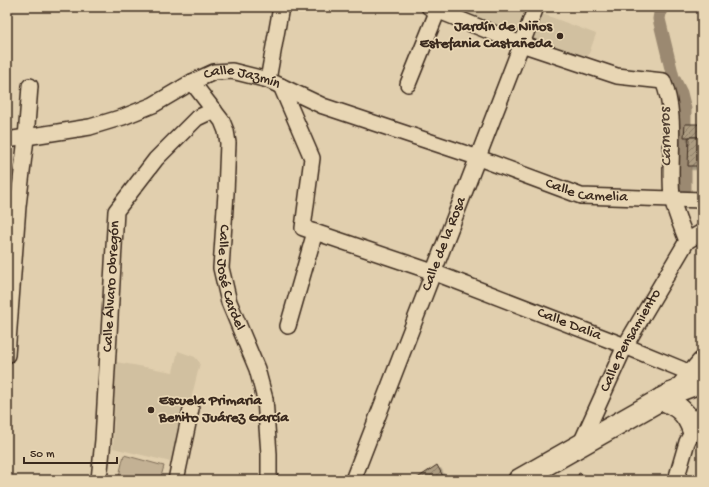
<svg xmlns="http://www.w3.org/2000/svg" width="709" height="487" font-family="'Gochi Hand',sans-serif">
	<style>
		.built { fill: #d1c0a0 }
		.pitch { fill: #c3b194; stroke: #7f6e59 }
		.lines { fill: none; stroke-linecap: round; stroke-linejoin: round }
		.canal { stroke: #9b8971; stroke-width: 13 }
		.building { fill: url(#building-hatch); stroke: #3b2a1e; filter: url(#shadow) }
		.minor-casing { stroke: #3b2a1e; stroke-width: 18 }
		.secondary-casing { stroke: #3b2a1e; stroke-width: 24 }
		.minor { stroke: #e8d6b4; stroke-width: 15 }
		.secondary { stroke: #e8d6b4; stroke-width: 21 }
		.poi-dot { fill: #3b2a1e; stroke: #e8d6b4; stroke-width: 1.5 }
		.labels { text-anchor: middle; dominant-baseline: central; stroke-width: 3.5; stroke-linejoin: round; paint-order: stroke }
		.poi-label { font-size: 15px; font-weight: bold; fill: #3b2a1e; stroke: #e8d6b4; text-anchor: end }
		.street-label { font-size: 15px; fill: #3b2a1e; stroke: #e8d6b4 }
		.water-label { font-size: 16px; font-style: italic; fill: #534233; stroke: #e8d6b4 }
	</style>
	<defs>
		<pattern id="building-hatch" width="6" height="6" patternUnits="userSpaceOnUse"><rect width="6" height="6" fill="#ad9c81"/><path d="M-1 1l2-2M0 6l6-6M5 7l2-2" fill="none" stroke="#8e7f69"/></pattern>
		<filter id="shadow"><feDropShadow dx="3.5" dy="3.5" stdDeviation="0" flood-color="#0004"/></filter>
	</defs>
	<rect width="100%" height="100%" fill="#e1cfae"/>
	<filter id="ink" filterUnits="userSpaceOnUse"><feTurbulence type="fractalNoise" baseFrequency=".025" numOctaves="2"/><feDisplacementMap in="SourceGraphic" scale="8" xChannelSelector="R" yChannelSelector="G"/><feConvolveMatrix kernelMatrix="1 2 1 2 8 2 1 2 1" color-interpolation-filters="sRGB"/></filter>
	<g filter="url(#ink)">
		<g class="built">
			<path d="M442,7H526L515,35Z"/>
			<path d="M535,11L596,34L586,62L525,38Z"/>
			<path d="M178,351L195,357L200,363L175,463L113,448L116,362L173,372Z"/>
		</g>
		<path class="pitch" d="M124,455L164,466L160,480H118Z"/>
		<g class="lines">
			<path class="canal" d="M661,7L659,19L673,77L681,93L685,109V197"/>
		</g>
		<g class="building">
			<path d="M685,124H702V137H684Z"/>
			<path d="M689,137H702V166H688Z"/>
			<path d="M437,465L445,480H417L416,479Z"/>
			<path d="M579,473L597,480H576Z"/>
		</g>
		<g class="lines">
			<defs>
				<g id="minor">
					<path d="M429,7L521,44L617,76L663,81C678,117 668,159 672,197C674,211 682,227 687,241"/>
					<path d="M268,80L281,7"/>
					<path id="s1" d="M192,82L222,121L226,131L228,143L226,193L221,268L229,302L257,369L265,399L269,454V480"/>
					<path d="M408,84L438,10"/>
					<path id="s2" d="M281,86L312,158L303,228L433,272L625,346L681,369L699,380"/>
					<path id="s3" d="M7,140L90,127L123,117L153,105L192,82L214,72L232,71L268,80L323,106L476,157L581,196L702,200"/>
					<path d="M288,326L315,232"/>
					<path d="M7,355L18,206L26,138L30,86"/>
					<path id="s4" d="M581,443L625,346L687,241L702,232"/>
					<path id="s5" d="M99,480L103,440L116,211L156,159L197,118L214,110"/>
					<path d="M176,480L191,409"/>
					<path id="s6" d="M353,480L536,7"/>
					<path d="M676,480L687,442L702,414"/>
				</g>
				<g id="secondary">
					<path d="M679,390L702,363"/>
					<path d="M661,399C678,405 687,413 693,430"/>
					<path d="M519,480L672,393L702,382"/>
				</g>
			</defs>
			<use href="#minor" class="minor-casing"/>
			<use href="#secondary" class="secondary-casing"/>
			<use href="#minor" class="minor"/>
			<use href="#secondary" class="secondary"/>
		</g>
	</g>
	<g class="poi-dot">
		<circle cx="560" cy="36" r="4"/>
		<circle cx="151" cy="410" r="4"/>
	</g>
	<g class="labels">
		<g class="poi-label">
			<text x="552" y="27">Jardín de Niños<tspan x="552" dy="17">Estefania Castañeda</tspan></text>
			<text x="159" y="401" text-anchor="start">Escuela Primaria<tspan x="159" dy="17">Benito Juárez García</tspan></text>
		</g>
		<g class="street-label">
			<text stroke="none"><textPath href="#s3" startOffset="249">Calle Jazmín</textPath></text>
			<text stroke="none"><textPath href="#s3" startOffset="614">Calle Camelia</textPath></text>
			<text stroke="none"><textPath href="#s6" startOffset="253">Calle de la Rosa</textPath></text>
			<text stroke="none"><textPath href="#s1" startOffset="208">Calle José Cardel</textPath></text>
			<text stroke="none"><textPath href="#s5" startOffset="194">Calle Álvaro Obregón</textPath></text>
			<text stroke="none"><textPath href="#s2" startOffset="432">Calle Dalia</textPath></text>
			<text stroke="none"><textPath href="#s4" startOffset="114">Calle Pensamiento</textPath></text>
		</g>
		<g class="water-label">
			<text transform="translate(667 137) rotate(-92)">Carneros</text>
		</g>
	</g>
	<rect width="709" height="487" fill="none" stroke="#e8d6b4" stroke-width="24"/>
	<rect x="12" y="12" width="685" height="463" fill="none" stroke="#3b2a1e" stroke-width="1.5" filter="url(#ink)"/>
	<path d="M24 457v6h93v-6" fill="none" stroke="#3b2a1e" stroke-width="2"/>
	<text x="30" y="457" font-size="12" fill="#3b2a1e" stroke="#e8d6b4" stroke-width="3" paint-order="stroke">50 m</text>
</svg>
